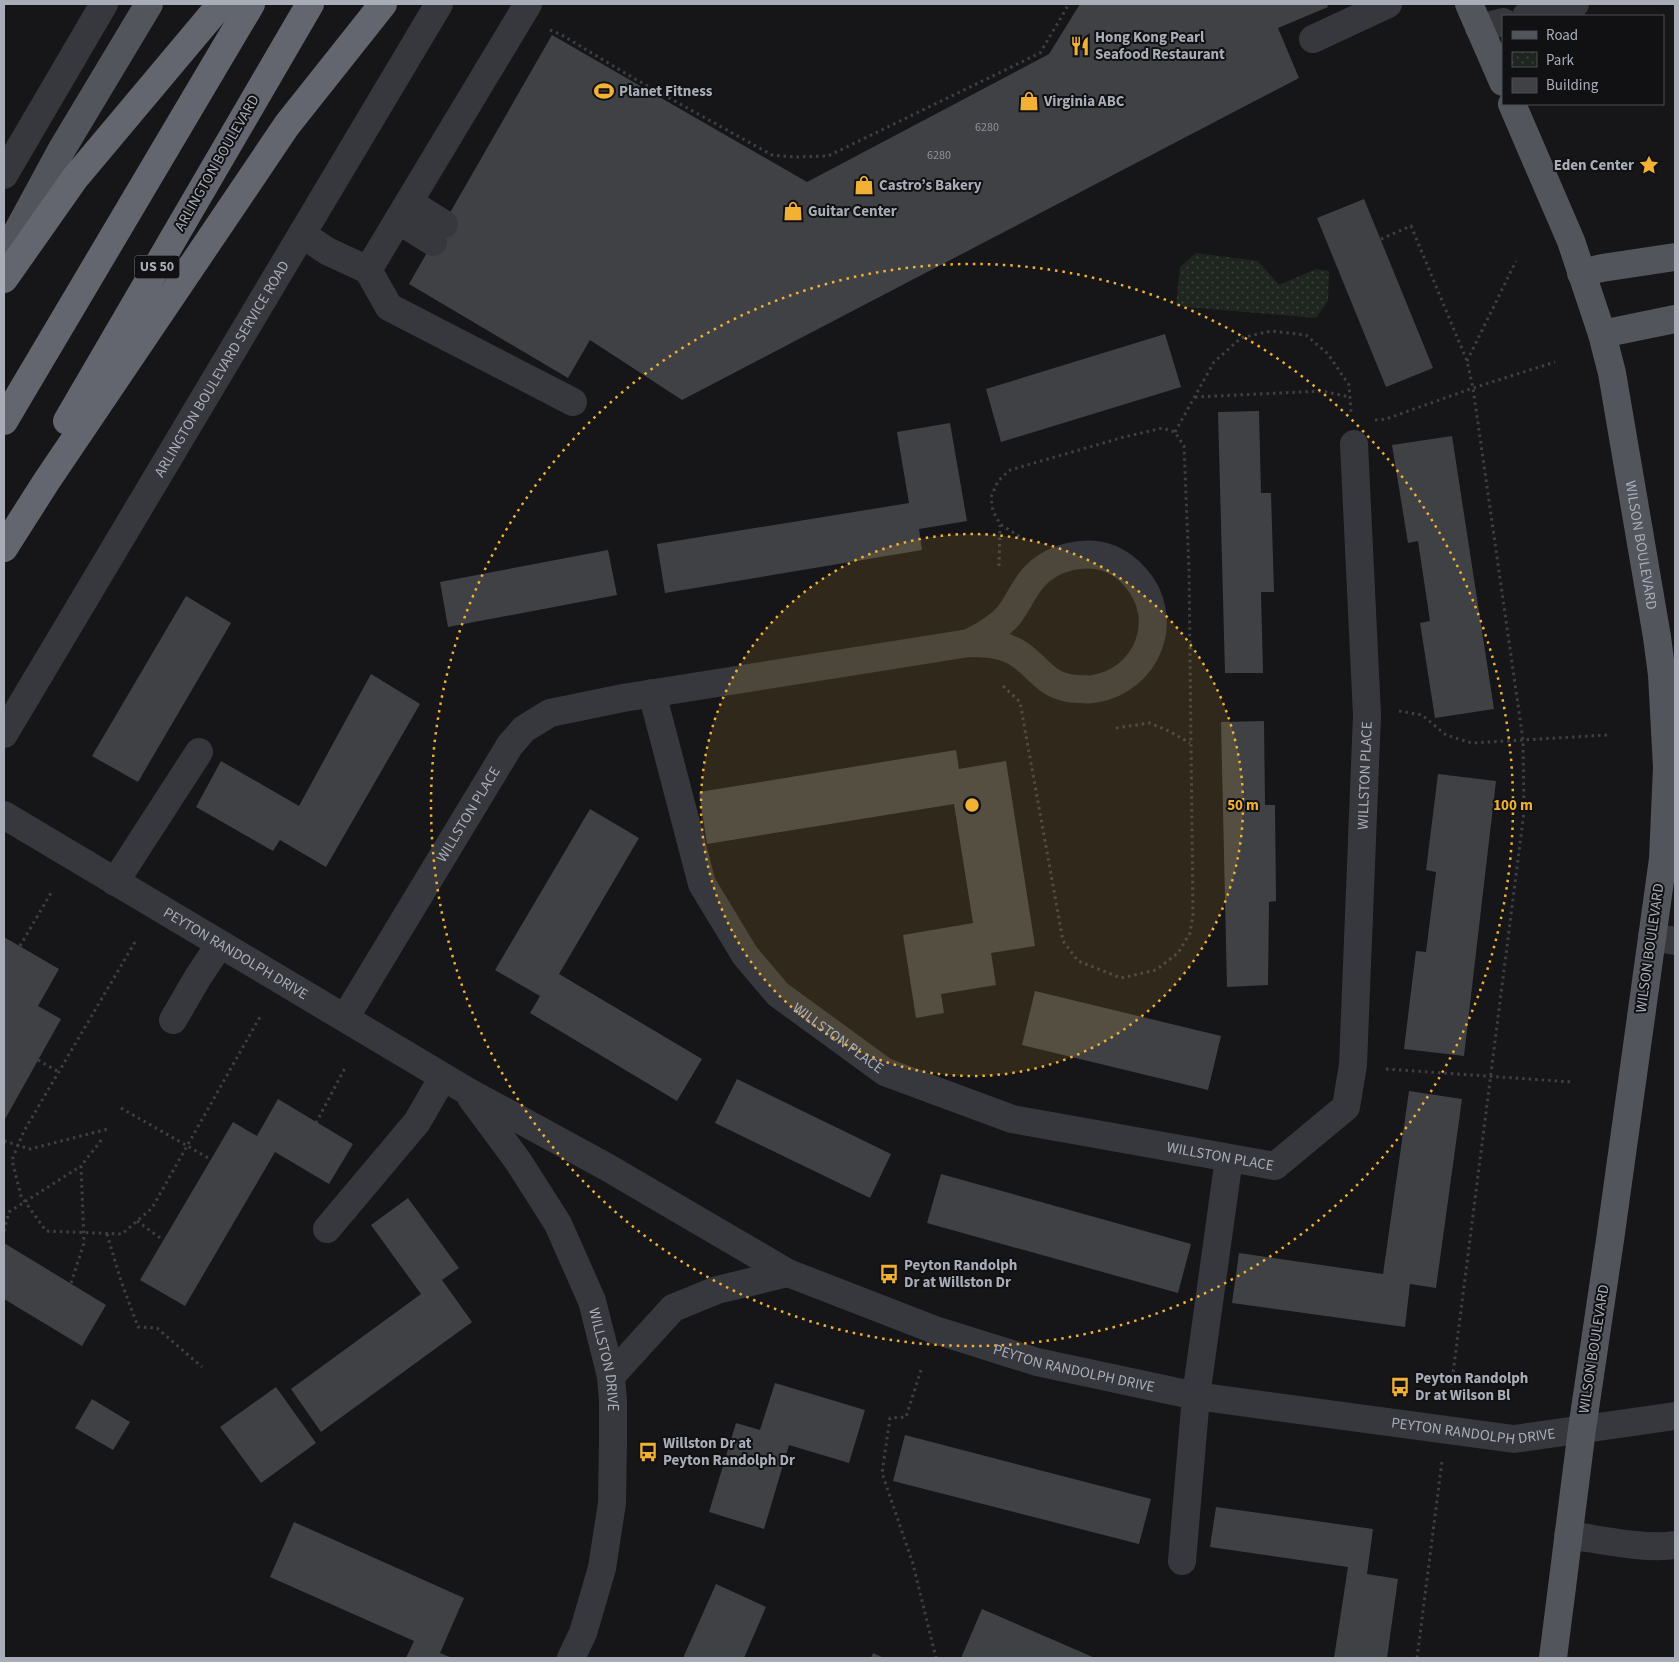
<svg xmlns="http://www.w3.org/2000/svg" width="1679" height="1662" font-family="'Source Sans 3',sans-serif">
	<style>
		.park { fill: url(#park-dots) }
		.building { fill: #404145 }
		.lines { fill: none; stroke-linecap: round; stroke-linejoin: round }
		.path { stroke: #3d3f44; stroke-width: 3; stroke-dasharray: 2.5 4; stroke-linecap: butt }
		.minor { stroke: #37383d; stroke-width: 28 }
		.major { stroke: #53555c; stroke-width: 28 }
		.highway { stroke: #63666e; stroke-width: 28 }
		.ring { fill: none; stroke: #f2b134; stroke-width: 2.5; stroke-dasharray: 2.5 5 }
		.labels { text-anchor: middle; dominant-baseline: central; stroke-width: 4; stroke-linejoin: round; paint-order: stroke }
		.number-label { font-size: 12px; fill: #8e929b }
		.shield { fill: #111113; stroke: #7b7e86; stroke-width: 1 }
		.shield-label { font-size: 14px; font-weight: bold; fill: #a8adb8 }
		.poi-label { font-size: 15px; font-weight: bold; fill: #a8adb8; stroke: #111113; text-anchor: start }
		.street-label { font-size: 15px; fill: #a8adb8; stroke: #111113 }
		.centre { fill: #f2b134; stroke: #111113; stroke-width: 2.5 }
		.ring-label { font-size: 15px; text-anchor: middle; font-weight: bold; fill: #f2b134; stroke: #111113; stroke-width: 4; stroke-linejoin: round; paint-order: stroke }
	</style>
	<defs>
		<pattern id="park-dots" width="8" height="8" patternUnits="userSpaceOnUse" patternTransform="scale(1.25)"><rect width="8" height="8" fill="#1e261f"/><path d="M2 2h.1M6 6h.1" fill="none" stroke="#3c433d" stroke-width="1.8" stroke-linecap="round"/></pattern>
	</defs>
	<rect width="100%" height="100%" fill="#161618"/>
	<path class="park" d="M1196,253L1258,261L1279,285L1316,269L1329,271L1328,301L1316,318L1176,306L1180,267Z"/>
	<g class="building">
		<path d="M1080,4H1327L1328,7L1278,28L1299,78L682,400L590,340L568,378L409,284L552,35L807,182L1049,54Z"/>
		<path d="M1364,199L1433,368L1386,387L1317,218Z"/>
		<path d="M1165,334L1181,387L1001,442L986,389Z"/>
		<path d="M1259,411L1261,493H1271L1274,592H1261L1263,673H1225L1218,412Z"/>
		<path d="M950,423L967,521L919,529L922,550L665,593L657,544L909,503L897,432Z"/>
		<path d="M1452,436L1494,709L1435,718L1420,623L1430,621L1418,541L1408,543L1392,445Z"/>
		<path d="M608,550L617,595L448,627L440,582Z"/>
		<path d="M186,596L231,623L138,782L92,756Z"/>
		<path d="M371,674L420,704L326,867L280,840L273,851L196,807L221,761L299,806Z"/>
		<path d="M1264,721L1265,805H1275L1276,901L1269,902L1268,985L1227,987L1221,722Z"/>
		<path d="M956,750L959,769L1006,761L1035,946L991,953L996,985L941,994L944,1013L916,1018L903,935L973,923L954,804L707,844L699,792Z"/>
		<path d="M1438,774L1496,781L1464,1056L1404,1049L1416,951L1426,952L1436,872L1426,870Z"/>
		<path d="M590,809L639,838L559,974L702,1059L677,1101L530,1013L540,996L495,970Z"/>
		<path d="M4,937L59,969L38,1006L61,1019L4,1121Z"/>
		<path d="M1035,991L1221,1036L1208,1090L1022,1045Z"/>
		<path d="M737,1079L891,1154L870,1198L715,1123Z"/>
		<path d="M1409,1091L1462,1099L1436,1288L1410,1284L1405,1327L1232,1303L1239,1253L1383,1274Z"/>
		<path d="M278,1099L353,1144L329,1184L275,1152L185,1306L140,1280L233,1122L257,1136Z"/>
		<path d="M941,1174L1191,1244L1178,1293L927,1223Z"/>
		<path d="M408,1198L459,1268L442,1280L472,1322L321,1432L291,1389L421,1294L371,1225Z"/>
		<path d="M4,1243L106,1305L82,1346L4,1299Z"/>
		<path d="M775,1383L865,1410L849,1463L789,1445L764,1529L709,1512L736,1423L760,1430Z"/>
		<path d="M276,1387L316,1443L261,1483L220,1427Z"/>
		<path d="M92,1399L130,1422L113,1450L75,1428Z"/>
		<path d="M905,1435L1151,1499L1139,1544L893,1481Z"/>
		<path d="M1216,1507L1373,1529L1367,1574L1398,1579L1387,1658H1334L1348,1567L1210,1547Z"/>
		<path d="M294,1522L464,1598L440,1653L452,1658H406L414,1641L270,1577Z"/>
		<path d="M716,1584L766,1607L744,1658H683Z"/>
		<path d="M982,1609L1095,1658H961Z"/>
		<path d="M873,1653L884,1658H871Z"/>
	</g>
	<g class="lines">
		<g class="path">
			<path d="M550,30L560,34L635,79L772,155L795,157L828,156L1040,53L1069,4"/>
			<path d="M1381,239L1411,226L1467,361L1473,388L1523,740L1524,812L1450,1397"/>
			<path d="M1467,361L1516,261"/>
			<path d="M1195,397L1322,391L1350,397"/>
			<path d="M1375,420L1386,419L1473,388L1555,362"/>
			<path d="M1175,432L1214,362L1241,338L1271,331L1306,335L1328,354L1349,385L1351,412"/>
			<path d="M999,566L1000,525"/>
			<path d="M1003,686L1020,702L1063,941L1078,961L1121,978L1156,970L1178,953L1190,933L1193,915L1189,570L1184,446L1175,432L1162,428L1124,437L1010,470L998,481L991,497L993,511L1000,524L1025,540"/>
			<path d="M1399,711L1422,715L1446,735L1472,743L1607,735"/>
			<path d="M1116,728L1150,723L1169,731L1190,743"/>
			<path d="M135,942L24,1131L12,1160L21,1196L46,1231L122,1234L152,1208L261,1015"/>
			<path d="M20,946L51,893"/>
			<path d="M38,1060L59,1072"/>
			<path d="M1386,1069L1572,1082"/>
			<path d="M121,1108L210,1159"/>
			<path d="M316,1123L346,1066"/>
			<path d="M4,1141L30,1149L108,1129"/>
			<path d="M137,1221L163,1240"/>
			<path d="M4,1231L9,1212L81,1166"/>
			<path d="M107,1234L121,1281L138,1327L157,1328L202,1367"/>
			<path d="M71,1283L84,1243L81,1166L103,1138"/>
			<path d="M921,1370L906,1417L890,1418L882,1473L913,1564L936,1658"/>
			<path d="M1417,1658L1442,1461"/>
		</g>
		<g class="minor">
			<path d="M1526,16L1575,4"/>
			<path d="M1479,28L1503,22"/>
			<path d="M1313,39L1388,4"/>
			<path d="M4,175L104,4"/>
			<path d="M409,202L444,224"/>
			<path d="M398,220L433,242"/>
			<path d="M302,234L327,251L368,270L389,307L573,402"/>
			<path d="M368,270L528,4"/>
			<path id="s1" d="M652,693L702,884L745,955L778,994L885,1072L1012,1119L1275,1166L1346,1107L1353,1065L1367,715L1354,444"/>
			<path id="s2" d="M4,734L439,4"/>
			<path id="s3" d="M4,815L467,1091L605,1166L788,1273L935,1330L1037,1362L1196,1396L1514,1439L1675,1416"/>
			<path d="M115,882L199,752"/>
			<path d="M1652,937L1675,941"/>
			<path id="s4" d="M345,1018L510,745L524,729L550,713L623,698L969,643C983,636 999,627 1009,615C1018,603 1024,588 1034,577C1052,557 1085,549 1111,559C1120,563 1129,570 1135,577C1172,618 1148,680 1094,689C1090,690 1084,689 1079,689C1047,688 1043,671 1019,654C1004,644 986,643 969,643"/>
			<path d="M173,1020L198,977L220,944"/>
			<path id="s5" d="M472,1099L518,1161L558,1224L592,1301L611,1376L613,1401V1440L612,1503L602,1568L583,1633L571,1658"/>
			<path d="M327,1229L417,1122L443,1077"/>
			<path d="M611,1376L673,1308L717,1290L788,1273"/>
			<path d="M1568,1535C1598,1539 1646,1550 1675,1545"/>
			<path d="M1182,1561L1196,1396L1229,1158"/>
		</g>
		<g class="major">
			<path d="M1469,4L1503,82"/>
			<path id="s6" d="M1512,104L1571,241L1602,334L1612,373L1657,637L1662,675L1667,767L1663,859L1610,1240L1582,1429L1553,1658"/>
			<path d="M4,256L62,149L149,4"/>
			<path d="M1581,273L1602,268L1675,257"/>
			<path d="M1602,334L1675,319"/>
		</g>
		<g class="highway">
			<path d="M4,279L75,178L221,4"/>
			<path d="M4,421L251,4"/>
			<path d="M67,421L310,4"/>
			<path d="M4,548L46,482L287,125L383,4"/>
		</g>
	</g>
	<circle cx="972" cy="805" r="271" fill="#f2b134" fill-opacity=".12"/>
	<g class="ring">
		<circle cx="972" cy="805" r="271"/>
		<circle cx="972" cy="805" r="541"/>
	</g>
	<defs>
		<symbol id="restaurant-bare" viewBox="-9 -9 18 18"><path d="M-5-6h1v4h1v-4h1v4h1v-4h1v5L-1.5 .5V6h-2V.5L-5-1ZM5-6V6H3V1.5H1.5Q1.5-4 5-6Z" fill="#f2b134" stroke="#111113" stroke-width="2.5" paint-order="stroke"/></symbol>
		<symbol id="stadium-bare" viewBox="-9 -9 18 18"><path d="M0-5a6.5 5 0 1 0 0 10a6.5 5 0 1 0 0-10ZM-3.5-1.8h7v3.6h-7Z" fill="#f2b134" stroke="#111113" stroke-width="2.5" paint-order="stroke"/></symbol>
		<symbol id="shop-bare" viewBox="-9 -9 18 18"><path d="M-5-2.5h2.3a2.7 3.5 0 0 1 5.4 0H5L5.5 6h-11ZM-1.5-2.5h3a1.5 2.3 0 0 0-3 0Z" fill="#f2b134" stroke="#111113" stroke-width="2.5" paint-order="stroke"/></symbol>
		<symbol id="sight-bare" viewBox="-9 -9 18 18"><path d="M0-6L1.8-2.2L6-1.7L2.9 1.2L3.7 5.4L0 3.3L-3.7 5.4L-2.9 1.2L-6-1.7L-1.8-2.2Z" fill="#f2b134" stroke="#111113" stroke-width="2.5" paint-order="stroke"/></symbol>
		<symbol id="bus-bare" viewBox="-9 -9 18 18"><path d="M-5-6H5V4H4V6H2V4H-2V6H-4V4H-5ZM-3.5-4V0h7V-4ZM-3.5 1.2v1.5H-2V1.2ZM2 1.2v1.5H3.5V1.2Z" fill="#f2b134" stroke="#111113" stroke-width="2.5" paint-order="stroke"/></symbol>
	</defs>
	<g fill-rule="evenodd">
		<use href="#restaurant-bare" x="1066" y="32" width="28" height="28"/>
		<use href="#stadium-bare" x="590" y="77" width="28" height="28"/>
		<use href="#shop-bare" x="1015" y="87" width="28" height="28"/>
		<use href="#sight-bare" x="1635" y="151" width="28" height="28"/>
		<use href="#shop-bare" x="850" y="171" width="28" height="28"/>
		<use href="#shop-bare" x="779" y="197" width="28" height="28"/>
		<use href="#bus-bare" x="875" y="1260" width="28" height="28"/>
		<use href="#bus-bare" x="1386" y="1373" width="28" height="28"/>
		<use href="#bus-bare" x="634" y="1438" width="28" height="28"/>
	</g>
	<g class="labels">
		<g class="number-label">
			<text x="987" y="127">6280</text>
			<text x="939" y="155">6280</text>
		</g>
		<rect class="shield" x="134.5" y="255.5" width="45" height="23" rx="4"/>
		<g class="shield-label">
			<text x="157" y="267">US 50</text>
		</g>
		<g class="poi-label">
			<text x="1095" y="37">Hong Kong Pearl<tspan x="1095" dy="17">Seafood Restaurant</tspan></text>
			<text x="619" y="91">Planet Fitness</text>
			<text x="1044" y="101">Virginia ABC</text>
			<text x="1634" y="165" text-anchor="end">Eden Center</text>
			<text x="879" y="185">Castro’s Bakery</text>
			<text x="808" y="211">Guitar Center</text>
			<text x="904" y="1265">Peyton Randolph<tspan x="904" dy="17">Dr at Willston Dr</tspan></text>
			<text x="1415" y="1378">Peyton Randolph<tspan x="1415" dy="17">Dr at Wilson Bl</tspan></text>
			<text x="663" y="1443">Willston Dr at<tspan x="663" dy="17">Peyton Randolph Dr</tspan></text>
		</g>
		<g class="street-label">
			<text transform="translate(217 163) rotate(-60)">ARLINGTON BOULEVARD</text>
			<text stroke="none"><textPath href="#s2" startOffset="425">ARLINGTON BOULEVARD SERVICE ROAD</textPath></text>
			<text stroke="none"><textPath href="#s6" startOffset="462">WILSON BOULEVARD</textPath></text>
			<text stroke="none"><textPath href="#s1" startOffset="1291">WILLSTON PLACE</textPath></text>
			<text stroke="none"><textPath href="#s4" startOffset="238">WILLSTON PLACE</textPath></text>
			<text transform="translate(1650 948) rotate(-82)">WILSON BOULEVARD</text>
			<text stroke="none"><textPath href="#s3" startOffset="270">PEYTON RANDOLPH DRIVE</textPath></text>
			<text stroke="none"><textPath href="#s1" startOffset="406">WILLSTON PLACE</textPath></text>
			<text stroke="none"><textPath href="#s1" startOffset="811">WILLSTON PLACE</textPath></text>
			<text transform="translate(1594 1349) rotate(-81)">WILSON BOULEVARD</text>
			<text stroke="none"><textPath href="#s5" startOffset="296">WILLSTON DRIVE</textPath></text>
			<text stroke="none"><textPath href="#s3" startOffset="1210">PEYTON RANDOLPH DRIVE</textPath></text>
			<text stroke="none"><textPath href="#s3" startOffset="1615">PEYTON RANDOLPH DRIVE</textPath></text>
		</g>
	</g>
	<circle cx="972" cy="805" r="8" class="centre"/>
	<g class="ring-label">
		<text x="1243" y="810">50 m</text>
		<text x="1513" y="810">100 m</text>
	</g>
	<rect width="1679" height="1662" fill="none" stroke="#a8adb8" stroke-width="10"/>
	<rect x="1502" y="15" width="162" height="90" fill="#111113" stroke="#4d4f55"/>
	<rect x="1512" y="31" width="25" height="8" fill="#53555c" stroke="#4d4f55"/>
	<text x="1546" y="40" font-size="15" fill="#a8adb8">Road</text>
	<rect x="1512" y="52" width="25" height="15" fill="url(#park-dots)" stroke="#4d4f55"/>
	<text x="1546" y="65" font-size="15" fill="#a8adb8">Park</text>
	<rect x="1512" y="78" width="25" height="15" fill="#404145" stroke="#4d4f55"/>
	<text x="1546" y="90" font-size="15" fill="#a8adb8">Building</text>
</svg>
